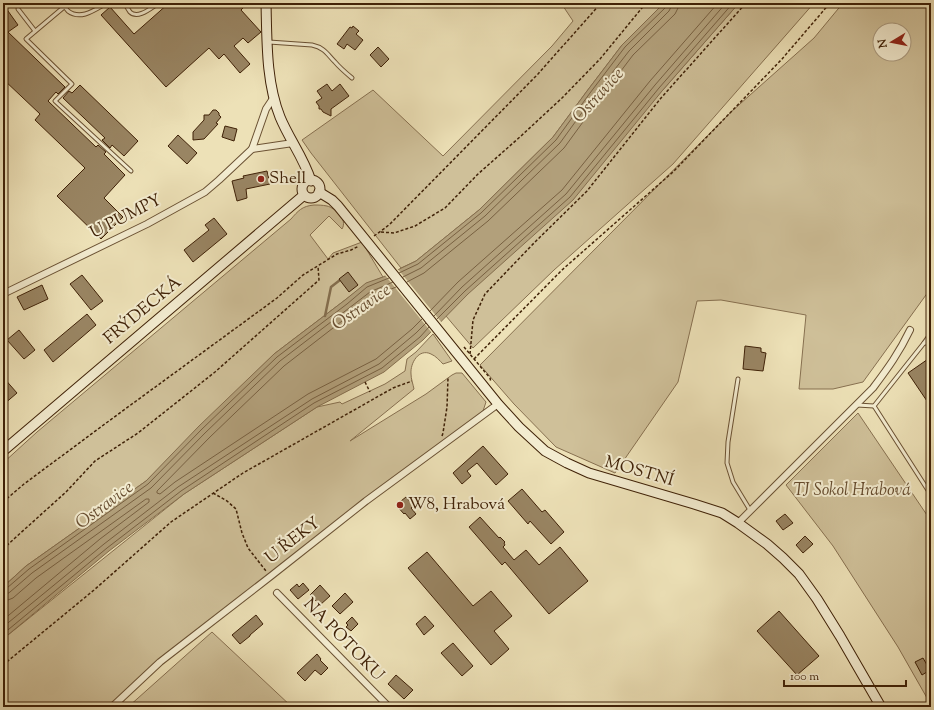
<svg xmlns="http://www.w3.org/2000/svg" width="934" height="710" font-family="'Sorts Mill Goudy',serif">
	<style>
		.green { fill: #cfc099; stroke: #877050; fill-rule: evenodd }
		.water { fill: #b2a07b; stroke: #846d4d }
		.pier { fill: #ede1b7 }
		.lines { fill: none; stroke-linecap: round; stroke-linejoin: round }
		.shore { stroke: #786041; stroke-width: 1 }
		.stream { stroke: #846d4d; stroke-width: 2.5 }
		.building { fill: #998563; stroke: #3f2107 }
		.service-casing { stroke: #6a5133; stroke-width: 5 }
		.minor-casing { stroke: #6a5133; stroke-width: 8 }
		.secondary-casing { stroke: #3f2107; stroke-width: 11 }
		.path { stroke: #3f2107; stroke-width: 1.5; stroke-dasharray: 3 2; stroke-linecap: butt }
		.service { stroke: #f3ecd0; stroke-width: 3 }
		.minor { stroke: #f3ecd0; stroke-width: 6 }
		.secondary { stroke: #f3ecd0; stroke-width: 9 }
		.poi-dot { fill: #8f2418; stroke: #f3ecd0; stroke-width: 1.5 }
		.labels { text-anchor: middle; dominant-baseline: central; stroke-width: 4; stroke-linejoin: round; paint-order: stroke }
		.poi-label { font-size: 17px; fill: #3f2107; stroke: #f3ecd0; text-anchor: start }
		.street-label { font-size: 17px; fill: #3f2107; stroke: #f3ecd0 }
		.park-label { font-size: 17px; font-style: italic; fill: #63492c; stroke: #f3ecd0 }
		.water-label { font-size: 18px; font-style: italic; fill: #674d30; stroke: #f3ecd0 }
	</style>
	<rect width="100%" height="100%" fill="#ede1b7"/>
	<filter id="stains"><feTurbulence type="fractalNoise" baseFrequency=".005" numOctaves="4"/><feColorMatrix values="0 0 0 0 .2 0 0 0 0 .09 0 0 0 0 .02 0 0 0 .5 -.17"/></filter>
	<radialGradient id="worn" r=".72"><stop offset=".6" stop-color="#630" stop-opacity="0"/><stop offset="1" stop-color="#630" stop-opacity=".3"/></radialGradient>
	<g class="green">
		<path d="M561,3H664L622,45L587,91L553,137L479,210L416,261L401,268L311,153L302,140L373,90L443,156L552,46L573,21Z"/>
		<path d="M739,3H814L673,164L554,270L473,348L446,316L662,91Z"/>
		<path d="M843,3H931V288L863,382L833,389H799L806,315L721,300L697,301L678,382L615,473L556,447L514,404L480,365L731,112L814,38ZM880,30H904V54H880Z"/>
		<path d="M314,205C318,205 322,205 327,206C335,208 348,219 342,229L329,216L310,235L328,259L333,253L362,242L383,277L366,284L345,300L274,354L146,481L26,566L3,587V463L37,432L291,219C298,211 302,206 314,205Z"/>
		<path d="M433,334L452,361L443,364C440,361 436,356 431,354C419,348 410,363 411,374C411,379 413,384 414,389L350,441L426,394L452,375L456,373H462L486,402L483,411L160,662L112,707H3V639L184,494L317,407L340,402L342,404L385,384L405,371L407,359L416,352Z"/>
		<path d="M858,413L931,521V705L898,647L833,546L786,485Z"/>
		<path d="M212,632L292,707H128Z"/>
	</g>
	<path class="water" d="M664,3H739L662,91L573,200L468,294L423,340L384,372L317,407L184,494L109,551L3,639V587L26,566L146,481L199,426L274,354L345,300L366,283L383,277L416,261L479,210L553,137L587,91L622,45Z"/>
	<path class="pier" d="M397,268L442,323L432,333L384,274Z"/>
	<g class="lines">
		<g class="shore">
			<path d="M399,273L418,264L481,213L556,140L590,93L625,47L666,7L667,3"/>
			<path d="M403,277L421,268L485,216L560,143L594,96L629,51L669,11L671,7L672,3"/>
			<path d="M407,282L424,273L488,221L564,148L599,100L633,55L675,14L678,8V3"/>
			<path d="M396,287L373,297L284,366L210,437L157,491V493L160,494L175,482L308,394L376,359L412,329L422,319"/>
			<path d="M430,311L458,282L562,190L650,81L718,3"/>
			<path d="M434,316L462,287L566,194L655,85L726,3"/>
			<path d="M437,319L465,291L570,197L659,88L733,3"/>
			<path d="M3,589L7,588L29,569L148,484L202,429L277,357L347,304L367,287L389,278"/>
			<path d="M3,594H7L10,592L32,573L151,488L205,433L280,361L370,292L393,282"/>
			<path d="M3,600H8L13,598L36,578L146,499H149V502L100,539L3,620"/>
			<path d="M3,627L104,544L178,487L312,399L379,364L416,333L426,323"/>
			<path d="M3,634L107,548L181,491L314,403L382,368L420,337L429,327"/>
		</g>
		<path class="stream" d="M325,316L331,287L340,280"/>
	</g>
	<g class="building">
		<path d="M169,3H171L175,7L180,3H248L241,10L261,32L248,43L243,38L234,46L250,64L240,73L224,54L219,59L209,48L166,87L101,15L110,7L134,34Z"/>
		<path d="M3,4L18,25L8,32L65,87L58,94L56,92L48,101L96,147L98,145L106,152L104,154L125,175L104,198L123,217L101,239L57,196L85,168L35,120L40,114L3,79Z"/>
		<path d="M353,26L359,31L356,34L363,40L355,50L347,44L344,49L337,44L350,27L352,28Z"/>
		<path d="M378,47L389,59L381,67L370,55Z"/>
		<path d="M327,84L332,91L340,84L349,96L331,109V116L323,112L321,109H319V106L316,102L322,98L317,91Z"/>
		<path d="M80,85L138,141L124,156L112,145L110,148L102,140L105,138L63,98L69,91L72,93Z"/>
		<path d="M213,110H216L219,113V115L221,117L216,123L218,124L204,139L193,140V132L204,120V115H209Z"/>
		<path d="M225,126L237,129L234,141L222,137Z"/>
		<path d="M178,135L197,153L187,164L168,146Z"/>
		<path d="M267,171L270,184L246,189L247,198L237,201L232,181L244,178L243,176Z"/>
		<path d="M214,218L227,234L193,262L184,250L209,230L205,225Z"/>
		<path d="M348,272L358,285L349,292L339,279Z"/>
		<path d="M82,275L103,301L91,310L70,284Z"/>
		<path d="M42,285L48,299L24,310L17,297Z"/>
		<path d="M87,314L96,325L53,362L44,350Z"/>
		<path d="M19,330L35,350L24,359L7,340Z"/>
		<path d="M745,346L761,348V352L766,353L763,371L743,369Z"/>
		<path d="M931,357V407L908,373Z"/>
		<path d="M3,377L17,393L3,405Z"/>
		<path d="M483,446L508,474L496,485L477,463L467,471L471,476L462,484L453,473Z"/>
		<path d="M522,489L542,512L545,510L564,532L551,544L530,521L528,524L508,501Z"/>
		<path d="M406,497L414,506L411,508L416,514L410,519L405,513L404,514L396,505Z"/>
		<path d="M785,514L793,523L783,530L776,521Z"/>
		<path d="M480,517L499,538L500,537L505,542L504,543L505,545L503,547L514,560L526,550L539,565L560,547L588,581L549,614L505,562L502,565L469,527Z"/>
		<path d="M805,536L813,544L803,553L796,545Z"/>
		<path d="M427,552L473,606L491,591L512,616L494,631L509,649L491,665L408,568Z"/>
		<path d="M303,583L309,590L298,599L290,590L297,584L299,587Z"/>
		<path d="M320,585L330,596L320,605L310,595Z"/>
		<path d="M345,593L353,602L340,614L332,606Z"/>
		<path d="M779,611L819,656L797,675L757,631Z"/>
		<path d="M256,615L263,624L250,635V636L240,644L232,635Z"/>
		<path d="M425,616L434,626L424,635L416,624Z"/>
		<path d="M352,617L358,624L351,631L346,627L348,625L346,623Z"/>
		<path d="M453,643L473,666L462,676L441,653Z"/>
		<path d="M317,654L321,659L320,660L328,668L321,675L315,670L305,681L297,673Z"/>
		<path d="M923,658L930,670L922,675L915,662Z"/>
		<path d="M396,675L413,690L404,699L388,684Z"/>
	</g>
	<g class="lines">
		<defs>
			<g id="service">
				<path d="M63,3C64,7 65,8 68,11C81,21 96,9 107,3"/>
				<path d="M125,3C126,6 128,9 130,12C138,20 152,7 159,3"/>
				<path d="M64,7L26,39L72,84L55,101L131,171"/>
				<path d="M18,9L35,31"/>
				<path d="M269,42L312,45C325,48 327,54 335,62C340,68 346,73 352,78"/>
				<path d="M924,343H931"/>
				<path d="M738,379L728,442L727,463L733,482L750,510"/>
				<path d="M857,405L874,406L924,343L931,333"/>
				<path d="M874,406L931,495"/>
			</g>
			<g id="minor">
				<path d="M252,149L266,109L274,97"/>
				<path d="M3,294L147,224L205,192L219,180L252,149L293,143"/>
				<path d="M738,523L873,388C888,368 899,353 910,330"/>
				<path d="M277,593L389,707"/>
				<path d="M112,707L160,662L271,576L366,501L498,404"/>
			</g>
			<g id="secondary">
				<path d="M266,3C267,41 266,82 280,117C289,139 304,158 311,181"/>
				<circle cx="311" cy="189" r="9"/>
				<path d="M319,192L332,200L338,206L498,404L519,427L545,451L567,463L589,473L694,504L722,513L738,523L767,544L783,558L799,574L817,599L840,636L881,707"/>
				<path d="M3,451L304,195"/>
			</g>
		</defs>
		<use href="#service" class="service-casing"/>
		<use href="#minor" class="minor-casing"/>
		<use href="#secondary" class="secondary-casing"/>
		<g class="path">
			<path d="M381,232L394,233L415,226L445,208L478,174L521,136L562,98L600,59L646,3"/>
			<path d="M374,236L385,228L390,224L538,74L601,3"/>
			<path d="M464,347L490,378L491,382"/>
			<path d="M470,354L473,320L485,294L535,242L587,191L661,98L746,3"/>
			<path d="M474,359L562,270L674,171L782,59L830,3"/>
			<path d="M365,382L370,392"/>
			<path d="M442,436L443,433L447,407L448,378"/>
			<path d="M213,493L227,501L236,509L242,533L248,548L266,571"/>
			<path d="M3,502L24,484L117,415L277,298L303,275L337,254L351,250L359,246"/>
			<path d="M3,549L15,538L66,492L95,461L138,433L215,372L319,280L318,266"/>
			<path d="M3,665L94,590L171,522L243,473L393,388L412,381"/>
		</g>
		<use href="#service" class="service"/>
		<use href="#minor" class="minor"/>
		<use href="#secondary" class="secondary"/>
	</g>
	<g class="poi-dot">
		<circle cx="261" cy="179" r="4"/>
		<circle cx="400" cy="505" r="4"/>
	</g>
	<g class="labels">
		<g class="poi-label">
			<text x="269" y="179">Shell</text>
			<text x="408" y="505">W8, Hrabová</text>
		</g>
		<g class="street-label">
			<text transform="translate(126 217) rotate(-27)">U PUMPY</text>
			<text transform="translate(143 311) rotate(-40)">FRÝDECKÁ</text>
			<text transform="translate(639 472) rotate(16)">MOSTNÍ</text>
			<text transform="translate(293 541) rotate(-38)">U ŘEKY</text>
			<text transform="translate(343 640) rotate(46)">NA POTOKU</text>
		</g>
		<g class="park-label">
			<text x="852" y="491">TJ Sokol Hrabová</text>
		</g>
		<g class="water-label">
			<text transform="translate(599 96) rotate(-48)">Ostravice</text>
			<text transform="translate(362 308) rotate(-35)">Ostravice</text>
			<text transform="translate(105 506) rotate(-37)">Ostravice</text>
		</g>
	</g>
	<rect width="934" height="710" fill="none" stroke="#ede1b7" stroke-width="16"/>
	<rect x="4" y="4" width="926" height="702" fill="none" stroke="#3f2107" stroke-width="2"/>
	<rect x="8" y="8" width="918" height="694" fill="none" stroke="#3f2107"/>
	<g transform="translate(892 42) rotate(260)"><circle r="19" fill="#f3ecd0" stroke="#ab9b80"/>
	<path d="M0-3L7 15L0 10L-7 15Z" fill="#8f2418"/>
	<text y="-6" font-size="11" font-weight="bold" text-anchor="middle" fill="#3f2107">N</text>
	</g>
	<path d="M784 680v6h122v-6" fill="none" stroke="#3f2107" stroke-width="2"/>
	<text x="790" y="680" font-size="12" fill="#3f2107" stroke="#f3ecd0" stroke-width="3" paint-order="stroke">100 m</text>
	<rect width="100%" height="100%" filter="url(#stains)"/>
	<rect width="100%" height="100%" fill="url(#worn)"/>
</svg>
